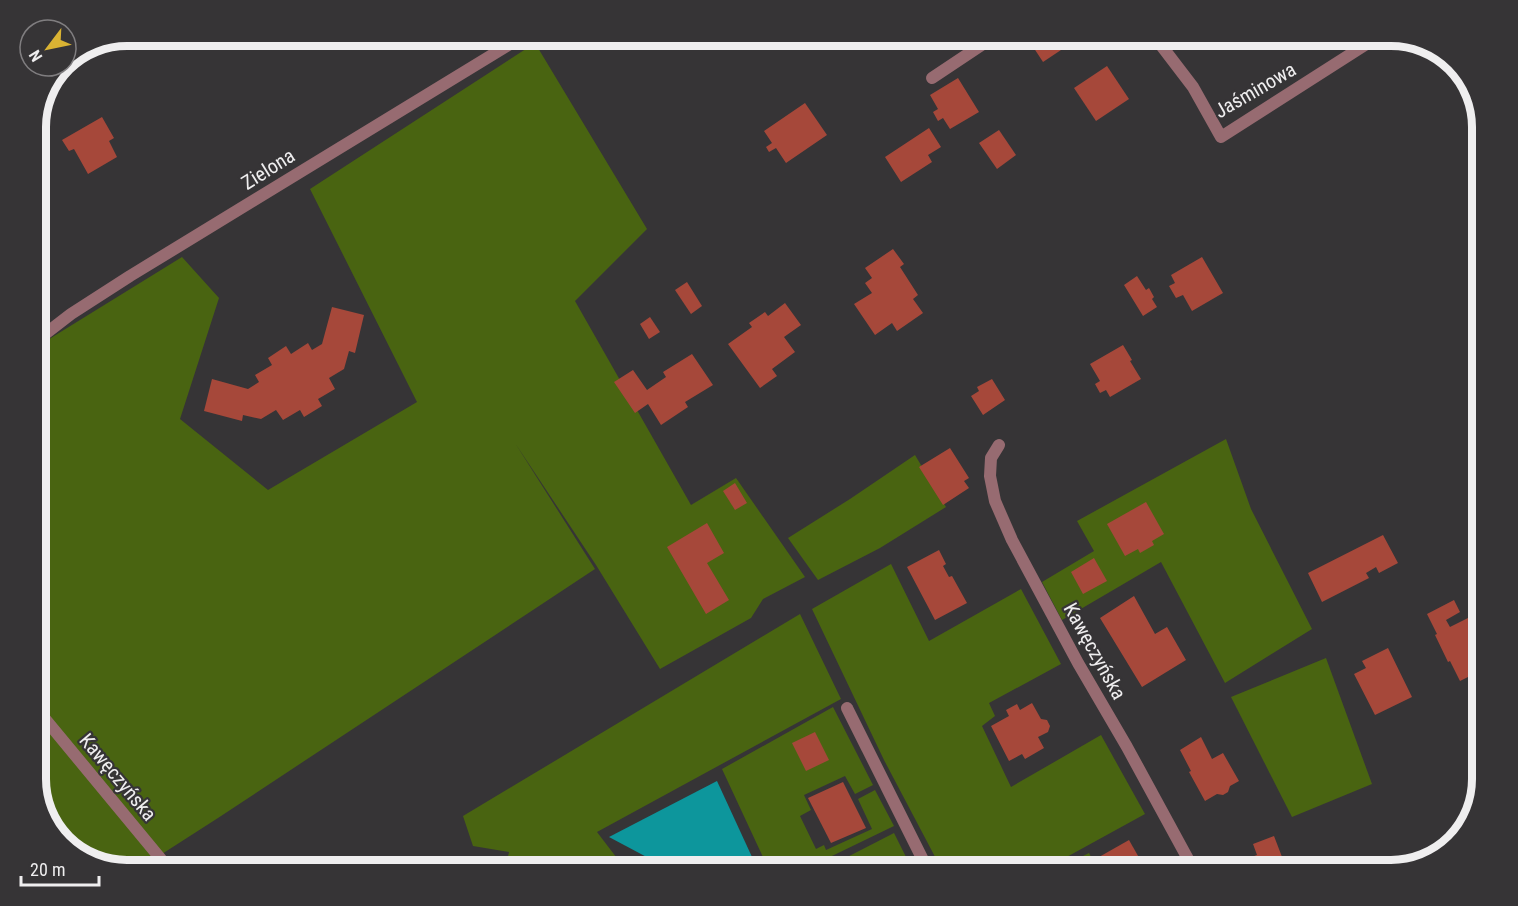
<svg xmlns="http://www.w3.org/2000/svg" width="1518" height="906" font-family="'Roboto Condensed',sans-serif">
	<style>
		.green { fill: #496411 }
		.water { fill: #0d969c }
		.building { fill: #a6483a }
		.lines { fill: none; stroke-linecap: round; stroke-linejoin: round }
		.service { stroke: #976b71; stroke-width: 12 }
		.minor { stroke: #976b71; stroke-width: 12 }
		.labels { text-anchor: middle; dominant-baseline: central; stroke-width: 4.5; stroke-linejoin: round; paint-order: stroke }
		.street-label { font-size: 20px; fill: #efeeef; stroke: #363436 }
		.rim { fill: none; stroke: #efeeef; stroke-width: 8 }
	</style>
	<rect width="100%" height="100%" fill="#363436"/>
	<g class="green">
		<path d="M535,43L647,229L575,301L691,505L736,478L805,577L763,599L751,618L660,669L596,565L515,443L595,569L218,818L137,870H128L82,858L48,824L36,784V350L46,341L182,257L219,298L180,419L268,490L417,402L310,189Z"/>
		<path d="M1226,439L1251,509L1312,629L1225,683L1161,562L1062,620L1042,582L1094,551L1077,521Z"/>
		<path d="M915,455L946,507L880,548L818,580L788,538L850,499Z"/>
		<path d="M891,564L929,641L1021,589L1061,664L989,703L995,716L982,726L1011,787L1101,735L1145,814L1043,870H942L884,760L812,609Z"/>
		<path d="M800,614L841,699L597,832L626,870H505L509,852L473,846L463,816Z"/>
		<path d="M1326,658L1372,784L1292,817L1231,697Z"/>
		<path d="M833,707L873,785L855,794L845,776L804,795L811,810L800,816L816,849L824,845L826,850L872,829L858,799L875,790L894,826L803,870H769L722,769Z"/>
		<path d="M894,833L906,857L880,870H822Z"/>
		<path d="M1089,853L1098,870H1060L1059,868Z"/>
	</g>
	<path class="water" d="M717,781L758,870H671L609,837Z"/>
	<g class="building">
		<path d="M1026,36H1082L1043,62Z"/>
		<path d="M1107,66L1129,99L1096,121L1074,88Z"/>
		<path d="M958,78L979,112L950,129L943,118L938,121L933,112L938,109L930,95Z"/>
		<path d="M805,103L827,135L786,163L776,148L769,152L766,147L772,143L764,131Z"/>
		<path d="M102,117L114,138L109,141L117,157L88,174L74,149L69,151L62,140Z"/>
		<path d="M929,128L941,147L928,155L932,162L901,182L885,157Z"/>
		<path d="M999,130L1016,155L997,169L979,143Z"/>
		<path d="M893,249L904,264L900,267L918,295L913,299L923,313L897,331L892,323L875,335L854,304L872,293L865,283L872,278L865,268Z"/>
		<path d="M1202,257L1223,293L1192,311L1183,295L1176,298L1169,286L1175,283L1171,275Z"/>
		<path d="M1137,276L1146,290L1149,288L1154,297L1152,299L1157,307L1143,316L1124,285Z"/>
		<path d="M687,282L702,306L691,314L675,290Z"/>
		<path d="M785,303L801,325L784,337L795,352L772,369L777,376L760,388L728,344L752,327L749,323L765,312L768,316Z"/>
		<path d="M332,307L364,315L355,353L349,351L344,369L329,378L335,389L318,399L322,406L304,417L300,410L283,420L276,410L261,419L243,415L242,421L204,411L212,379L248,389L259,382L255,375L272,365L268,358L286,346L291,354L308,343L312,350L322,344Z"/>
		<path d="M650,317L660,332L649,339L640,324Z"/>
		<path d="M1123,345L1132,360L1130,361L1141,379L1110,397L1106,390L1100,393L1095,384L1100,381L1090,364Z"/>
		<path d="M692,354L713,385L685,402L688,407L661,425L648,404L635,413L614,382L633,370L647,390L666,377L663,372Z"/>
		<path d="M992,379L1005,400L983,415L971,396L979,391L977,387Z"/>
		<path d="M950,448L969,478L964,481L969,488L943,505L919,467Z"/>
		<path d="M735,483L747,503L735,510L723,491Z"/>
		<path d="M1146,502L1164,534L1152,541L1154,545L1140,553L1138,549L1125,556L1107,524Z"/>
		<path d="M707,523L724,553L707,563L729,600L706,614L667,547Z"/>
		<path d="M1383,535L1398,563L1379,573L1376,567L1366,573L1369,578L1322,602L1308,573Z"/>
		<path d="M939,550L946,564L943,566L949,577L952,576L967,603L935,620L907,567Z"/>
		<path d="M1094,558L1107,581L1083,594L1071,572Z"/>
		<path d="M1134,596L1155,634L1167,627L1186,660L1142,687L1100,618Z"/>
		<path d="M1454,600L1460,612L1446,620L1450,627L1482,611V646L1471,651L1482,670L1460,681L1450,661L1448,662L1435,635L1437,634L1427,614Z"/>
		<path d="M1388,648L1412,697L1375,715L1354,674L1366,668L1362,661Z"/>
		<path d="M1032,703L1041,719L1047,720L1050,726L1048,732L1038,737L1044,748L1025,759L1022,754L1009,761L991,726L1009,716L1006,710L1017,704L1020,710Z"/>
		<path d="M815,732L829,760L806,771L792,743Z"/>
		<path d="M1201,737L1212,759L1223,753L1239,781L1230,786L1228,792L1223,795L1217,794L1205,801L1189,772L1191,771L1180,750Z"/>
		<path d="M843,782L866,828L831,843L808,798Z"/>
		<path d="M1274,836L1287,870H1229L1227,866L1257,855L1253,844Z"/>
		<path d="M1129,840L1146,870H1106L1099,857Z"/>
	</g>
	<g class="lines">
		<g class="service">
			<path d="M932,78L995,36"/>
			<path d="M36,708L170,870"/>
		</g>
		<g class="minor">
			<path d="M1154,36L1193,87L1221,137L1379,36"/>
			<path d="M36,341L71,314L130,276L523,36"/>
			<path d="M999,445L991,458L990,476L995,501L1012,540L1078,663L1127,747L1194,870"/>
			<path d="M847,708L928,870"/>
		</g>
	</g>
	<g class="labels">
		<g class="street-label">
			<text transform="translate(1255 90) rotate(-30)">Jaśminowa</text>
			<text transform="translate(268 169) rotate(-32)">Zielona</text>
			<text transform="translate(1095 651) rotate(61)">Kawęczyńska</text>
			<text transform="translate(118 777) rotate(50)">Kawęczyńska</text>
		</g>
	</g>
	<path d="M0 0H1518V906H0ZM127 46H1391A81 81 0 0 1 1472 127V779A81 81 0 0 1 1391 860H127A81 81 0 0 1 46 779V127A81 81 0 0 1 127 46Z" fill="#363436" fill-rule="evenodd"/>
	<path class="rim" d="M127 46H1391A81 81 0 0 1 1472 127V779A81 81 0 0 1 1391 860H127A81 81 0 0 1 46 779V127A81 81 0 0 1 127 46Z"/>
	<g transform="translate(48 48) rotate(238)"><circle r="28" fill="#363436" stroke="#807e80" stroke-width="1.5"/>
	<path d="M0-4.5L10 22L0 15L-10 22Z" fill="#dab333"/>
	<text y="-9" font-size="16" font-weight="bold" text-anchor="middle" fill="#efeeef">N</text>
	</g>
	<path d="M21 876v9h78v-9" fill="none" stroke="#efeeef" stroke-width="3"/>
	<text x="30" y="876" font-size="18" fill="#efeeef" stroke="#363436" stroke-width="4.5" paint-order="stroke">20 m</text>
</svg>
